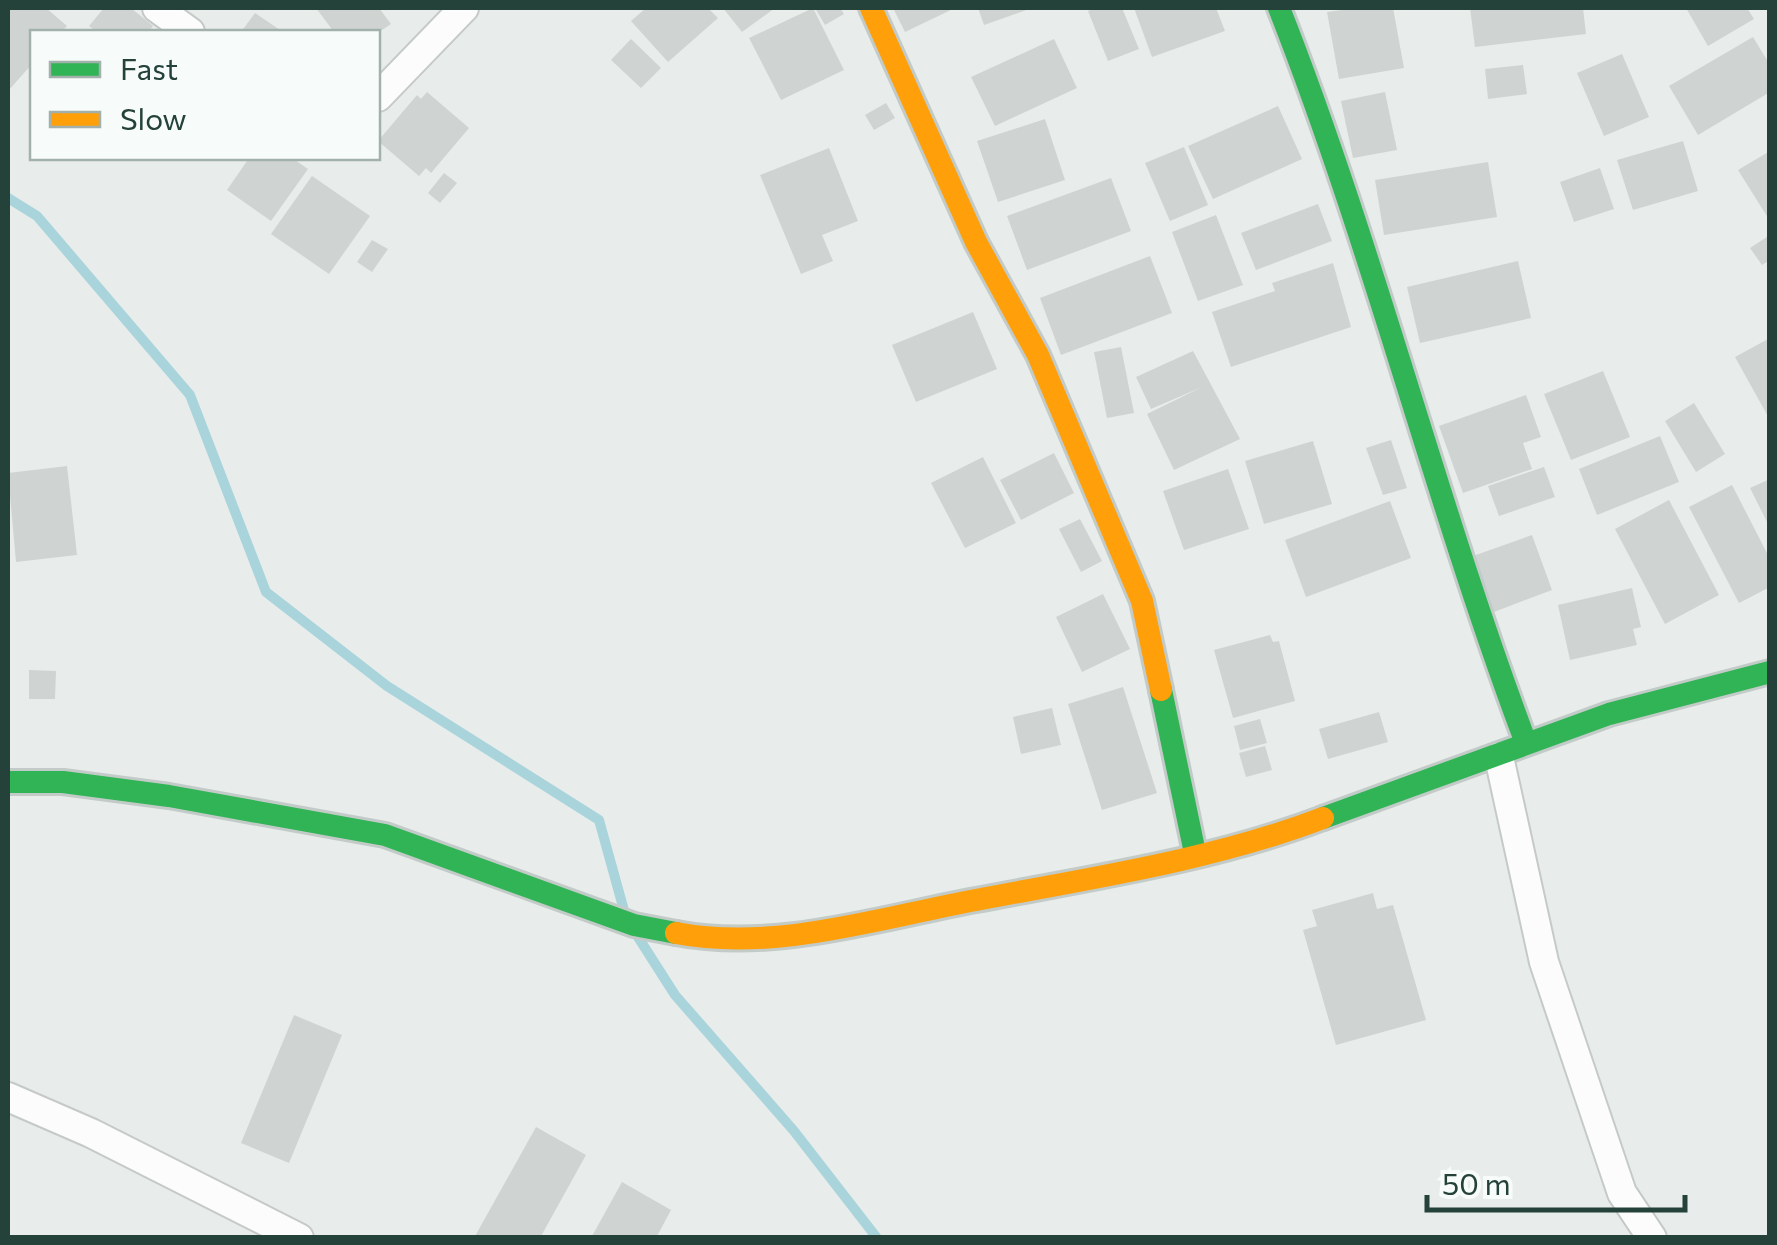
<svg xmlns="http://www.w3.org/2000/svg" width="1777" height="1245" font-family="Commissioner,sans-serif">
	<style>
		.lines { fill: none; stroke-linecap: round; stroke-linejoin: round }
		.stream { stroke: #a9d4db; stroke-width: 10 }
		.building { fill: #cfd4d2 }
		.street-casing { stroke: #c5cac8; stroke-width: 32 }
		.fast-casing { stroke: #c3cbc8; stroke-width: 28 }
		.slow-casing { stroke: #c3cbc8; stroke-width: 28 }
		.street { stroke: #fcfcfc; stroke-width: 28 }
		.fast { stroke: #30b455; stroke-width: 22 }
		.slow { stroke: #ff9f0a; stroke-width: 22 }
	</style>
	<rect width="100%" height="100%" fill="#e8edeb"/>
	<g class="lines">
		<g class="stream">
			<path d="M8,198L37,216L190,395L266,592L387,686L599,820L625,914"/>
			<path d="M638,937L675,995L794,1131L877,1238"/>
		</g>
	</g>
	<g class="building">
		<path d="M8,8H46L67,26L61,32H32V64L8,91Z"/>
		<path d="M104,8H131L153,26L148,32H97L89,26Z"/>
		<path d="M316,8H379L391,24L379,32H334Z"/>
		<path d="M646,8H708L718,18L668,62L631,21Z"/>
		<path d="M723,8H775L742,32Z"/>
		<path d="M813,8L844,70L781,100L749,38Z"/>
		<path d="M815,8H840L844,14L825,25Z"/>
		<path d="M893,8H955L905,32Z"/>
		<path d="M978,8H1032L984,25Z"/>
		<path d="M1096,8H1122L1139,49L1108,61L1088,11Z"/>
		<path d="M1134,8H1216L1225,31L1152,57Z"/>
		<path d="M1356,8H1393L1404,68L1339,79L1327,12Z"/>
		<path d="M1470,8H1583L1586,34L1475,47Z"/>
		<path d="M1686,8H1747L1754,19L1708,46Z"/>
		<path d="M255,13L283,32H241Z"/>
		<path d="M1753,37L1770,65V92L1698,135L1669,86Z"/>
		<path d="M631,39L661,68L641,88L611,60Z"/>
		<path d="M1054,39L1077,88L995,126L971,77Z"/>
		<path d="M1622,54L1649,117L1604,136L1577,73Z"/>
		<path d="M1523,65L1527,94L1488,99L1485,69Z"/>
		<path d="M427,92L469,128L431,173L426,168L419,176L378,141L417,95L421,99Z"/>
		<path d="M1385,92L1397,150L1353,158L1341,101Z"/>
		<path d="M886,103L895,118L874,130L865,115Z"/>
		<path d="M1278,106L1302,159L1213,199L1188,146Z"/>
		<path d="M1045,119L1065,180L998,202L977,141Z"/>
		<path d="M1683,141L1698,191L1633,210L1617,160Z"/>
		<path d="M1184,147L1208,205L1170,221L1145,163Z"/>
		<path d="M829,148L858,221L822,235L833,261L801,274L760,175Z"/>
		<path d="M1770,151V221L1738,170Z"/>
		<path d="M249,158H292L308,169L271,221L227,190Z"/>
		<path d="M1488,162L1497,217L1384,235L1375,180Z"/>
		<path d="M1600,168L1614,209L1574,222L1560,182Z"/>
		<path d="M444,173L457,183L440,203L428,193Z"/>
		<path d="M312,176L370,216L329,274L271,234Z"/>
		<path d="M1111,178L1131,231L1027,270L1007,216Z"/>
		<path d="M1318,204L1332,241L1256,270L1241,233Z"/>
		<path d="M1216,215L1243,285L1198,301L1172,232Z"/>
		<path d="M1770,235V260L1762,265L1750,248Z"/>
		<path d="M372,240L388,249L372,272L357,262Z"/>
		<path d="M1150,256L1172,313L1061,355L1040,298Z"/>
		<path d="M1518,261L1531,318L1420,343L1407,287Z"/>
		<path d="M1333,263L1351,327L1231,367L1212,312L1275,291L1272,283Z"/>
		<path d="M973,312L997,369L916,402L892,345Z"/>
		<path d="M1770,338V420L1735,357Z"/>
		<path d="M1121,347L1134,413L1107,418L1094,352Z"/>
		<path d="M1193,351L1240,439L1174,470L1147,414L1202,387L1151,409L1136,377Z"/>
		<path d="M1603,371L1630,437L1571,460L1544,394Z"/>
		<path d="M1526,395L1541,437L1523,443L1532,469L1463,493L1439,426Z"/>
		<path d="M1694,403L1725,454L1696,472L1665,421Z"/>
		<path d="M1660,436L1679,482L1597,515L1579,469Z"/>
		<path d="M1391,440L1407,488L1383,495L1366,448Z"/>
		<path d="M1313,441L1332,504L1264,524L1245,461Z"/>
		<path d="M1054,453L1074,493L1021,520L1000,480Z"/>
		<path d="M983,457L1016,523L965,548L931,483Z"/>
		<path d="M67,466L77,555L16,562L8,473Z"/>
		<path d="M1544,467L1555,497L1499,516L1488,486Z"/>
		<path d="M1228,469L1249,529L1184,550L1163,491Z"/>
		<path d="M1770,479V528L1750,488Z"/>
		<path d="M1732,485L1770,559V587L1739,603L1689,507Z"/>
		<path d="M1669,500L1719,595L1665,624L1615,529Z"/>
		<path d="M1390,501L1411,558L1306,597L1285,540Z"/>
		<path d="M1080,519L1102,561L1081,572L1059,529Z"/>
		<path d="M1532,535L1552,590L1494,612L1473,556Z"/>
		<path d="M1632,588L1641,627L1633,629L1637,645L1570,660L1558,605Z"/>
		<path d="M1103,594L1130,649L1082,672L1056,617Z"/>
		<path d="M1270,635L1273,642L1279,641L1295,701L1233,718L1214,650Z"/>
		<path d="M29,670L56,671L55,699H29Z"/>
		<path d="M1123,687L1157,793L1102,810L1068,704Z"/>
		<path d="M1052,708L1061,745L1021,754L1013,717Z"/>
		<path d="M1379,712L1388,742L1328,759L1319,729Z"/>
		<path d="M1260,719L1267,743L1240,750L1234,726Z"/>
		<path d="M1265,746L1272,770L1246,777L1239,753Z"/>
		<path d="M1373,893L1377,909L1393,905L1426,1020L1336,1045L1303,930L1317,926L1312,910Z"/>
		<path d="M294,1015L342,1035L289,1163L241,1143Z"/>
		<path d="M536,1127L586,1155L540,1238H474Z"/>
		<path d="M622,1182L671,1210L656,1238H591Z"/>
	</g>
	<g class="lines">
		<defs>
			<g id="street">
				<path d="M157,8L190,32"/>
				<path d="M378,97L464,8"/>
				<path d="M1499,757L1544,962L1622,1193L1652,1238"/>
				<path d="M8,1097L91,1133L299,1238"/>
			</g>
			<g id="fast">
				<path d="M1279,8C1374,249 1435,501 1526,743"/>
				<path d="M1161,690L1195,853"/>
				<path d="M8,782H63L169,796L385,835L634,925L676,933"/>
				<path d="M1323,818L1609,714L1770,672"/>
			</g>
			<g id="slow">
				<path d="M871,8L976,242L1038,355L1142,601L1161,690"/>
				<path d="M676,933C775,952 879,918 976,900C1091,878 1213,860 1323,818"/>
			</g>
		</defs>
		<use href="#street" class="street-casing"/>
		<use href="#fast" class="fast-casing"/>
		<use href="#slow" class="slow-casing"/>
		<use href="#street" class="street"/>
		<use href="#fast" class="fast"/>
		<use href="#slow" class="slow"/>
	</g>
	<rect width="1777" height="1245" fill="none" stroke="#24423a" stroke-width="20"/>
	<rect x="30" y="30" width="350" height="130" fill="#f7fbf9" stroke="#a3b1ad" stroke-width="2.5"/>
	<rect x="50" y="62" width="50" height="15" fill="#30b455" stroke="#a3b1ad" stroke-width="2.5"/>
	<text x="120" y="80" font-size="30" fill="#24423a">Fast</text>
	<rect x="50" y="112" width="50" height="15" fill="#ff9f0a" stroke="#a3b1ad" stroke-width="2.5"/>
	<text x="120" y="130" font-size="30" fill="#24423a">Slow</text>
	<path d="M1427 1195v15h258v-15" fill="none" stroke="#24423a" stroke-width="5"/>
	<text x="1442" y="1195" font-size="30" fill="#24423a" stroke="#f7fbf9" stroke-width="8" paint-order="stroke">50 m</text>
</svg>
